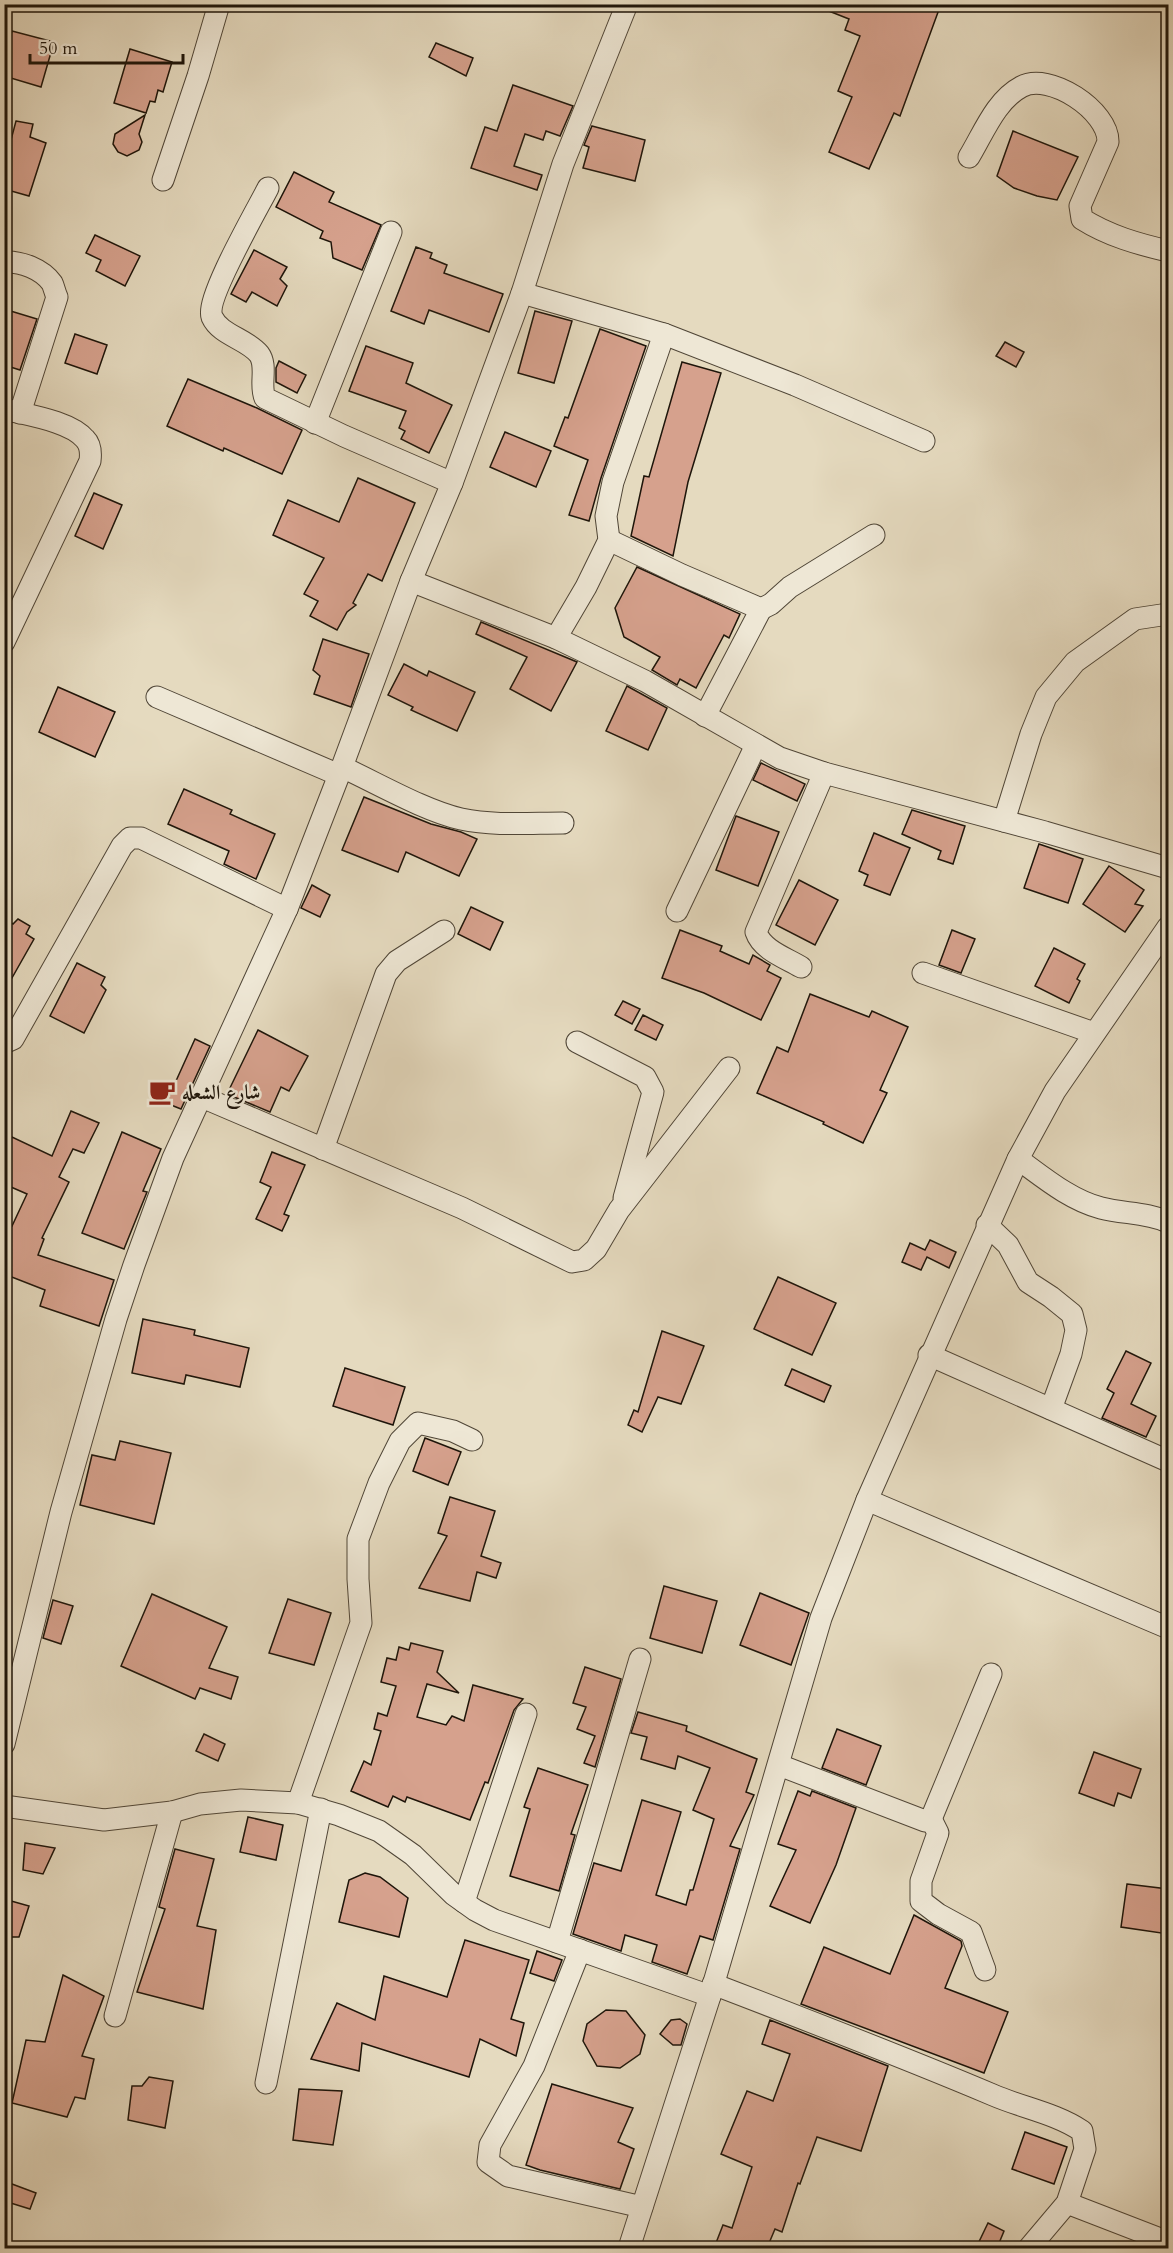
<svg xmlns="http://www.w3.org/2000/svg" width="1173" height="2253" font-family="Cardo,Amiri,serif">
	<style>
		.building { fill: #d6a18d; stroke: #1e150a; stroke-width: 1.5 }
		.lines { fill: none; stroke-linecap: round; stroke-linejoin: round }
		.minor-casing { stroke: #504637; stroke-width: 23 }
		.minor { stroke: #eee7d5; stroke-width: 21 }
		.labels { text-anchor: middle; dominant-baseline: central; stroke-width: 5; stroke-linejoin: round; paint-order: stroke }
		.poi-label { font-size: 20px; font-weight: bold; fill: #1e150a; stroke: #eee7d5; text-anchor: start }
	</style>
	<rect width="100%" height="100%" fill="#e5dabf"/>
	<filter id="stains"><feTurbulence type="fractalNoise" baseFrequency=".00333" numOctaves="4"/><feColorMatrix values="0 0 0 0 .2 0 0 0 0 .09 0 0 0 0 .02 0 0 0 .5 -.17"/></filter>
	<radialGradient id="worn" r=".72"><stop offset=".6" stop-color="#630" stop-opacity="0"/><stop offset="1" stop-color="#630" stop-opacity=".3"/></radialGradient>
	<g class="building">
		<path d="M816,4H941L900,116L894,113L869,169L829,152L852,97L838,91L860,36L845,30L849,19L816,6Z"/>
		<path d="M12,31L54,42L41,87L4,76V59Z"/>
		<path d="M436,43L473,58L466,76L429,57Z"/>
		<path d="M130,49L172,62L163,92L158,90L155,102L150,101L146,113L114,103Z"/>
		<path d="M513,85L573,106L560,136L546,131L543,140L525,134L514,166L542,175L537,190L471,168L485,127L497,131Z"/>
		<path d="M145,115L139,134L142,142L139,150L127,156L118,152L113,144L115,134Z"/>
		<path d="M16,121L33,124L30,137L46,143L29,196L4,189V166Z"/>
		<path d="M592,126L645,140L635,181L583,168L589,147L584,145Z"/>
		<path d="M1013,131L1078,157L1057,200L1037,196L1014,188L997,176Z"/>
		<path d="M294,172L334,192L329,202L381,225L362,270L333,258L331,242L320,238L323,231L276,207Z"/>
		<path d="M95,235L140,256L125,286L96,271L101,260L86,253Z"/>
		<path d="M416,247L432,253L430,258L447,265L444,273L503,294L489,332L429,310L424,324L391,311Z"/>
		<path d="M254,250L287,267L280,279L287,286L277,306L252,292L246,302L231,294Z"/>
		<path d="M4,309L37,319L20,370L4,365Z"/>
		<path d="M535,311L572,321L554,383L518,373Z"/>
		<path d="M600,329L646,346L601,478L589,521L569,515L588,460L554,446L565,417L568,418Z"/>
		<path d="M75,334L107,345L97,374L65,363Z"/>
		<path d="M1005,342L1024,352L1016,367L996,356Z"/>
		<path d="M366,346L413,363L406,383L452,405L429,453L401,439L405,431L399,428L406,411L349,391Z"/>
		<path d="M279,361L306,375L297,393L276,382V368Z"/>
		<path d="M682,362L721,373L688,482L673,556L631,536L644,476L649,477Z"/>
		<path d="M188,379L257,408L302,430L282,474L224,448L223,451L167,426Z"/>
		<path d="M505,432L551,451L536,487L490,467Z"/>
		<path d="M358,478L415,503L382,581L368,574L353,603L356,605L347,612L337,630L310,616L318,601L304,594L324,558L273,535L288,500L339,522Z"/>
		<path d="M94,493L122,505L103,549L75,536Z"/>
		<path d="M637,567L740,614L729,638L724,635L696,688L680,679L677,685L652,670L660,657L624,637L615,608Z"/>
		<path d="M481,622L577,662L551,711L510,689L527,657L476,634Z"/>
		<path d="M323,639L369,654L351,707L314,694L320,676L313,670Z"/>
		<path d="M404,664L427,676L429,671L475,692L457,731L411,710L413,707L388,695Z"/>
		<path d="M627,686L667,708L648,750L606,731Z"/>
		<path d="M58,687L115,712L95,757L39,732Z"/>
		<path d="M761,763L805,784L797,801L753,780Z"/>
		<path d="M184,789L232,810L230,814L275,834L256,879L224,864L229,851L168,824Z"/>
		<path d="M364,797L431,824L461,832L477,839L459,876L406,852L398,872L342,850Z"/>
		<path d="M912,810L965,826L953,864L938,859L941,851L902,834Z"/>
		<path d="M736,816L779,832L758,886L716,870Z"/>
		<path d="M874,833L910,848L890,895L864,885L868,875L859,871Z"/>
		<path d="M1039,844L1083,859L1068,903L1024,888Z"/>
		<path d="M1109,866L1144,890L1135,904L1143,906L1125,932L1083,904Z"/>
		<path d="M799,880L838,900L815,945L776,925Z"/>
		<path d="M312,885L330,895L320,917L301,908Z"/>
		<path d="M471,907L503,922L490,950L458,934Z"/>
		<path d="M4,919L13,924L18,919L30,926L26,934L34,939L4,992Z"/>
		<path d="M680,930L722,946L720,951L749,964L753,955L770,965L767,971L781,978L761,1020L704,993L662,978Z"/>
		<path d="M952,930L975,939L961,973L939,965Z"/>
		<path d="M1054,948L1085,964L1077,979L1080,981L1069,1003L1035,986Z"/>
		<path d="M77,963L105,977L101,985L106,990L84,1033L50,1016Z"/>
		<path d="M810,994L869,1017L872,1011L908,1027L880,1090L887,1093L863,1143L823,1124L824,1122L757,1093L777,1047L788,1052Z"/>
		<path d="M623,1001L640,1009L632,1024L615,1015Z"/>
		<path d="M643,1015L663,1025L656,1040L635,1030Z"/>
		<path d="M258,1030L308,1056L289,1091L281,1087L270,1112L227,1094Z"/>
		<path d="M195,1039L210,1046L181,1109L166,1103Z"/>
		<path d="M71,1111L99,1123L84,1153L73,1149L59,1177L69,1182L42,1238L44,1239L38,1255L114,1280L99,1326L40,1306L45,1290L4,1274V1223L12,1226L27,1194L4,1184V1153L12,1137L52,1156Z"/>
		<path d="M122,1132L161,1149L143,1191L147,1192L124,1249L82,1233Z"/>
		<path d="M272,1152L305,1165L284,1214L289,1216L282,1231L256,1219L271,1187L260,1182Z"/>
		<path d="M930,1240L956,1252L949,1268L927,1257L921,1270L902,1262L910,1243L925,1250Z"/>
		<path d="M778,1277L836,1303L812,1355L754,1329Z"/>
		<path d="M143,1319L195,1330L194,1335L249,1348L240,1387L186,1375L184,1384L132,1373Z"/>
		<path d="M662,1331L704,1346L681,1404L658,1397L642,1432L628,1425L634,1410L638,1412Z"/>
		<path d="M1126,1351L1151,1363L1131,1404L1156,1416L1146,1437L1102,1418L1114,1393L1107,1389Z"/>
		<path d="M345,1368L405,1387L393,1425L333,1406Z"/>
		<path d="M792,1369L831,1386L824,1402L785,1385Z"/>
		<path d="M425,1438L461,1452L448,1485L413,1471Z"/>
		<path d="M120,1441L171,1453L154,1524L80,1505L92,1455L115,1460Z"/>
		<path d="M450,1497L495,1511L481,1556L501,1563L496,1578L477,1572L470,1601L419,1588L447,1536L438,1533Z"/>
		<path d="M664,1586L717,1601L702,1653L650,1638Z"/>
		<path d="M760,1593L809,1613L791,1665L740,1645Z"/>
		<path d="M152,1594L227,1627L209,1668L238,1677L231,1699L200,1688L195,1699L121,1666Z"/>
		<path d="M288,1599L331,1613L314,1665L269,1653Z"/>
		<path d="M53,1600L73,1606L61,1644L43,1638Z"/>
		<path d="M411,1643L443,1651L437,1672L459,1693L427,1684L417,1717L446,1725L452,1716L464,1721L473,1685L523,1699L514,1710L488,1783L485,1782L470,1820L407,1797L405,1802L393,1796L388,1807L351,1791L364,1761L371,1765L381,1731L374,1729L378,1713L387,1716L396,1686L381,1682L387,1658L396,1660L399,1647L409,1650Z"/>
		<path d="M585,1667L621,1679L595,1767L584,1763L595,1736L577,1729L586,1707L573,1703Z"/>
		<path d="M638,1712L687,1726L686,1731L757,1759L746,1792L754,1795L730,1846L740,1849L713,1940L700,1936L687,1974L652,1962L657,1945L625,1935L621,1951L573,1934L594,1863L621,1871L642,1800L681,1812L656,1895L686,1905L690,1890H693L714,1819L693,1810L710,1768L678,1756L675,1769L641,1759L647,1737L631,1733Z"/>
		<path d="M837,1729L881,1746L866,1785L822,1768Z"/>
		<path d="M204,1734L225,1744L218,1761L196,1751Z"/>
		<path d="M1094,1752L1141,1769L1131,1798L1118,1793L1114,1806L1079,1793Z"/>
		<path d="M538,1768L588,1785L571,1834L575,1835L559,1891L510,1876L530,1809L524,1807Z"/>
		<path d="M798,1791L810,1796L812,1791L856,1808L836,1865L810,1923L770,1906L796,1850L778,1844Z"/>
		<path d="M248,1817L283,1825L276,1860L240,1852Z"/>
		<path d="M25,1843L55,1848L43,1874L23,1870Z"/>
		<path d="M175,1849L214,1859L197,1926L216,1930L203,2009L137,1992L165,1909L159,1907Z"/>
		<path d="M365,1873L380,1877L408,1898L399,1937L339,1922L349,1880Z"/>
		<path d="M1127,1884L1168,1889V1934L1121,1927Z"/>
		<path d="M4,1899L29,1906L19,1937H4Z"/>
		<path d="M914,1915L961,1941L962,1946L945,1988L1008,2012L984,2073L801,2004L824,1947L890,1974Z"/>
		<path d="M465,1940L529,1960L511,2019L524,2023L516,2056L480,2039L469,2077L362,2043L359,2071L311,2059L337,2003L375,2020L384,1976L447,1997Z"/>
		<path d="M537,1951L562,1960L554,1981L530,1973Z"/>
		<path d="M63,1975L104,1996L82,2056L94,2059L85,2099L75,2097L67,2117L12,2103L26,2040L45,2042Z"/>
		<path d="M606,2010L626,2011L645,2035L640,2054L620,2068L597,2066L583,2041L587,2024Z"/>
		<path d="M680,2019L687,2024L681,2045H673L660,2034L671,2020Z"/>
		<path d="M770,2020L888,2066L861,2151L817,2137L800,2184L798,2183L782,2232L775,2229L767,2248H714L723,2225L732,2228L752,2167L721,2154L747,2091L773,2101L790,2054L762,2044Z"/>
		<path d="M149,2077L173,2081L165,2128L128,2120L132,2086H142Z"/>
		<path d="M552,2084L633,2108L618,2142L634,2149L620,2189L540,2170L526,2165Z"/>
		<path d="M299,2089L342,2091L333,2145L293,2140Z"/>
		<path d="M1025,2132L1067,2147L1054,2184L1012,2169Z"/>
		<path d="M4,2181L36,2193L30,2209L4,2201Z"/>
		<path d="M988,2223L1004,2231L997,2248H976Z"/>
	</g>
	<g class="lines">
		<defs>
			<g id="minor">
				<path d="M969,157C983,134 996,100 1021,87C1049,71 1109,111 1108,142L1080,206L1082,219C1109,236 1138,244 1168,251"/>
				<path d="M163,180L198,76L219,4"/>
				<path d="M268,188C258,208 205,299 212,317C220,335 247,339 259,354C268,366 259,385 265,398L344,436L452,483"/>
				<path d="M4,262C21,261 42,269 52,283C54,287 55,293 57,297L20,413"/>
				<path d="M522,293L664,334L795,385L924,441"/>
				<path d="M4,409C27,415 70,421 85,439C91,445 91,453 90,461L4,642"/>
				<path d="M315,423L391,232"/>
				<path d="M609,540L682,575L761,609L771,604L790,587L874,535"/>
				<path d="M411,581L556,638L645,681L780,758L824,773L1045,832L1168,868"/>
				<path d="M556,638L586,587L609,540L606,516L613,482L664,334"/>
				<path d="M157,697L339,775"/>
				<path d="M705,716L761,609"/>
				<path d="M342,767C377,783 425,811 461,819C494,826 530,823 563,823"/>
				<path d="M1004,821L1031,734L1046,697L1075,662L1135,619L1168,614"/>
				<path d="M677,911L756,745"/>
				<path d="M801,967C786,958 762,950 756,932L824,773"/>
				<path d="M923,973L1094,1033"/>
				<path d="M577,1042L645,1077L653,1092L624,1198"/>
				<path d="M4,1043L13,1039L122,846L130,838H141L287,909"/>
				<path d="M202,1097L462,1208L572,1262L584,1260L596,1249L619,1210L729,1068"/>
				<path d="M323,1149L386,974L397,961L444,931"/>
				<path d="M1018,1159C1043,1177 1070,1200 1101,1208C1124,1214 1147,1212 1168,1222"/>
				<path d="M987,1225L1008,1245L1028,1282L1051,1297L1072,1314L1076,1330L1071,1354L1051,1409"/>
				<path d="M929,1355L1168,1461"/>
				<path d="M867,1500L1166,1627"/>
				<path d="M4,1744L61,1512L116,1319L134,1265L173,1158L287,909L339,775L411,581L452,483L522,293L563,164L627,4"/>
				<path d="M779,1765L925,1821L931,1819L991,1674"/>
				<path d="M298,1803L361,1623L358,1579V1539L379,1483L400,1441L418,1423L453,1431L472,1440"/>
				<path d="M4,1806L104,1820L172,1812L200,1804L241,1800L298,1803L339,1815L379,1831L413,1855L454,1895L475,1910L494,1920L710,1996"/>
				<path d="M931,1819L938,1833L921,1881V1901L938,1914L971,1932L985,1970"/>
				<path d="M464,1902L526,1714"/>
				<path d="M557,1942L640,1659"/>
				<path d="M580,1950L534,2066L490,2145L488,2162L508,2176L642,2207"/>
				<path d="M713,1984C807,2020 901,2056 993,2095C1023,2108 1055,2113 1082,2131L1085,2149L1067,2203L1029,2248"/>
				<path d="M115,2016L172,1812"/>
				<path d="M266,2083L321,1809"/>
				<path d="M1067,2203L1168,2242"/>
				<path d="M629,2248L710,1996L821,1618L867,1500L1018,1159L1055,1091L1168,927"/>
			</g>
		</defs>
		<use href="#minor" class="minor-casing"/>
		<use href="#minor" class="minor"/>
	</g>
	<defs>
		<symbol id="cafe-bare" viewBox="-9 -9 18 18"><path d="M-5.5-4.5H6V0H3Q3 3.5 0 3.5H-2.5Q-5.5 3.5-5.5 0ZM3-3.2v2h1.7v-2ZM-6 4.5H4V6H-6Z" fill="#8f2418" stroke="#eee7d5" stroke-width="2.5" paint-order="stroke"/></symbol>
	</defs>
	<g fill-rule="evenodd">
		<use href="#cafe-bare" x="143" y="1073" width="38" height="38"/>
	</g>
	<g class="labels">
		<g class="poi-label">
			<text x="182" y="1092">شارع الشعله</text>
		</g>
	</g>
	<rect width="1173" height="2253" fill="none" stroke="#e5dabf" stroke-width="24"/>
	<rect x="6" y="6" width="1161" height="2241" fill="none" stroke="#1e150a" stroke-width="3"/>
	<rect x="12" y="12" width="1149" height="2229" fill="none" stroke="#1e150a" stroke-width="1.5"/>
	<path d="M30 54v9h153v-9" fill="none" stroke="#1e150a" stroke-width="3"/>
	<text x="39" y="54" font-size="18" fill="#1e150a" stroke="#eee7d5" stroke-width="4.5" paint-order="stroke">50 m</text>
	<rect width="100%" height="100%" filter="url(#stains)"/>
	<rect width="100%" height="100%" fill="url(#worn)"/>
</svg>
